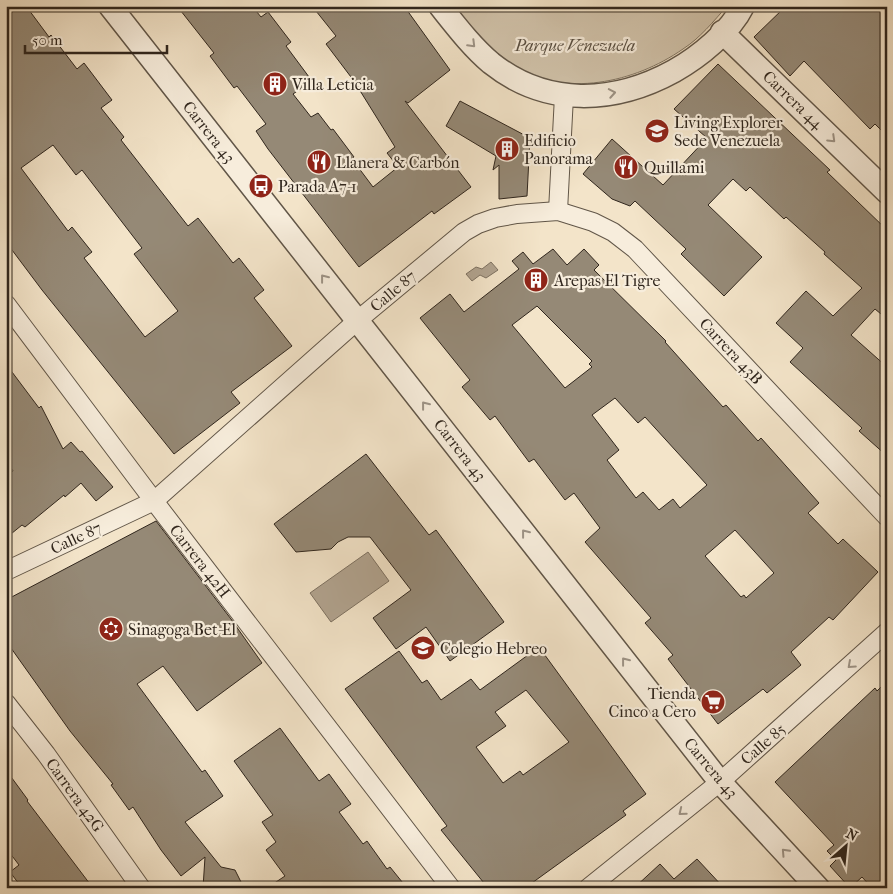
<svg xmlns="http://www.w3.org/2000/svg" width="893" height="894" font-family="'IM FELL French Canon',serif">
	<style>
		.green { fill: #d2c4ac; stroke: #817564 }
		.water { fill: #b1a38f; stroke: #7d7161 }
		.building { fill: #958976; stroke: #30261d; fill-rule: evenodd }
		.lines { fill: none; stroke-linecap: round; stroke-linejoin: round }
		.minor-casing { stroke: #615648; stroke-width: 20 }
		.tertiary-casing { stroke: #615648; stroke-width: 25 }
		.minor { stroke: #f7eddc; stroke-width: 18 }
		.tertiary { stroke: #f7eddc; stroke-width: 22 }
		.oneway { stroke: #9d9386 }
		.labels { text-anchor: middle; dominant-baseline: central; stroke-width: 4.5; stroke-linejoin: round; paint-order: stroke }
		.park-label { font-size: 16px; font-style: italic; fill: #584e41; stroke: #f7eddc }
		.poi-label { font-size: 16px; fill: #30261d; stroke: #f7eddc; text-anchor: start }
		.street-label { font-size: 16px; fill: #30261d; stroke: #f7eddc }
	</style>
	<rect width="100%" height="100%" fill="#f3e4c9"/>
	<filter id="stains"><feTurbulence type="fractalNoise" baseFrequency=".004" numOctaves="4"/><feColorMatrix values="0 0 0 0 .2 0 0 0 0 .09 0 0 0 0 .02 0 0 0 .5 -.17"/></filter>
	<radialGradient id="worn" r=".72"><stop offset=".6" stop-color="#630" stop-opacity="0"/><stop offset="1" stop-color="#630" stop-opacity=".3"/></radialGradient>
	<path class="green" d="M452,6H727C713,22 700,38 683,49C634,83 565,98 511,66C487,52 469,27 452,6Z"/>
	<g class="water">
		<path d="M491,262L498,270L486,278L480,275L472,281L466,274L476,267L482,269Z"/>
		<path d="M368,552L389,581L331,622L310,593Z"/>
	</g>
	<g class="building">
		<path d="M6,6H26L49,37L51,35L77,69L84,63L112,100L101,108L124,137L121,140L188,226L198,218L233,263L239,258L264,290L254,298L292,346L231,392L240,403L174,454L42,290L6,242ZM53,145L76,175L82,170L142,248L134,254L178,311L145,337L84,258L92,252L72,227L68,231L21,168Z"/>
		<path d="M177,6H252L261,17L268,12L291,42L286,46L312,81L293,94L311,117L318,113L331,130L333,129L354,157L352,159L373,187L398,167L387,153L395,147L354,81L326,44L336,36L312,6H404L450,70L408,103L405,101L471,187L434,214L432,211L359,267L268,149L256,131L266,124L237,86L234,88L210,56L214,53Z"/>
		<path d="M786,6H887V136L875,124L870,129L804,61L790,76L754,37Z"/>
		<path d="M718,64L830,170L827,172L887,230V319L875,309L851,335L887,367V456L859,431L862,428L790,362L803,348L776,323L806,291L833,316L862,288L824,254L825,252L786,217L784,219L750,187L746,191L733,179L708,205L762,257L724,296L681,254L686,249L635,201L630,206L612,199L583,174L612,139L663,185L707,138L674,109Z"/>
		<path d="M460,101L530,138L527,196L499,199V165L493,170L496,156L446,126Z"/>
		<path d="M553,249L567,265L584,249L599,265L594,270L666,341L665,342L723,407L726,405L758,441L761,438L819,503L808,513L838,544L843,539L878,572L833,620L829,617L791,652L801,665L767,693L763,689L718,724L668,659L673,655L645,623L651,618L585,542L600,528L574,493L565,500L534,459L529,462L495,416L490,420L462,387L470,380L420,318L450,294L464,312L519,269L512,261L523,252L533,264ZM537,306L592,361L589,364L592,367L565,388L512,325ZM615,398L638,423L645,417L707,485L680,508L673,499L659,510L643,492L636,498L607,460L619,450L592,415ZM735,530L774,573L746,598L744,595L741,597L705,556Z"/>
		<path d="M6,364L39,408L41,406L63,449L71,442L80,452L82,451L113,487L96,501L81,483L65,497L64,495L25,527L22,525L6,538V477L13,471L6,459Z"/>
		<path d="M366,454L429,535L436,530L504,622L450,661L426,627L396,649L373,618L411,590L370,537H348L338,542L331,549L296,552L274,524Z"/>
		<path d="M156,521L231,619L262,663L197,711L163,666L137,684L202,772L205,770L223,796L185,822L221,867L235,870L244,888H203L205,857L181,876L161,850L133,807L129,810L111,785L113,784L70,731L6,641V600Z"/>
		<path d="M539,647L646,794L623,811L626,815L525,888H488L441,830L447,826L345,689L399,651L422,683L427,680L441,700L471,679L480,690ZM526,690L569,742L523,775L520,771L503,783L476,747L506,726L495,712Z"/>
		<path d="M887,681V888H872L862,877L850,888L830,866L836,860L827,851L834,845L775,782L875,688L877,691Z"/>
		<path d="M280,728L319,781L329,774L351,804L339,812L363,844L367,841L387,869L390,867L407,888H267L285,876L266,850L276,842L262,822L273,815L234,761Z"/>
		<path d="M6,770L28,800L27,801L93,888H22L10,872L19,865L6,848Z"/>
		<path d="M697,859L724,888H634L660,864L674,879Z"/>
	</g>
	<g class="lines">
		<defs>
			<g id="minor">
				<path d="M558,211L564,96"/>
				<path d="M6,304L154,501L451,888"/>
				<path d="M6,571L154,501L358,320L464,232L478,224L495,218L517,214L558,211L593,222L613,232L635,249L887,517"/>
				<path d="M6,703L46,754L141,888"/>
				<path d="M588,888L720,782L887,632"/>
			</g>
			<g id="tertiary">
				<path d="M110,6L720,782L818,888"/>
				<path d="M440,6C456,26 472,47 491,63C546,107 614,104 674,71C699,57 730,32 743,6"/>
				<path d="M722,32L887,192"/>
			</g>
		</defs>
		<use href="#minor" class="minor-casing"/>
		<use href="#tertiary" class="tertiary-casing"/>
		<use href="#minor" class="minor"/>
		<use href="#tertiary" class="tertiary"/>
	</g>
	<defs><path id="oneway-chevron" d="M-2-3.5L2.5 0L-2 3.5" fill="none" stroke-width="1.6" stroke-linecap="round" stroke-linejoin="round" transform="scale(1.25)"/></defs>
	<g class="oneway">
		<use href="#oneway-chevron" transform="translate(472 44) rotate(45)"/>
		<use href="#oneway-chevron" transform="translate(612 93) rotate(-10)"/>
		<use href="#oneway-chevron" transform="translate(832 139) rotate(44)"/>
		<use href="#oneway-chevron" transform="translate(324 278) rotate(-128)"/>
		<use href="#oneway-chevron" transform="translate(425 405) rotate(-128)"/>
		<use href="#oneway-chevron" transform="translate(525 533) rotate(-128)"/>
		<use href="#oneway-chevron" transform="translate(625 661) rotate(-128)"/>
		<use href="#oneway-chevron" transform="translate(851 665) rotate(138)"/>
		<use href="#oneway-chevron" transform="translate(682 812) rotate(141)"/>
		<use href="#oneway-chevron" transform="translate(785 852) rotate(-133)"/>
	</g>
	<defs>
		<symbol id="building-disc" viewBox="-11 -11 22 22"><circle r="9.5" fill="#8f2418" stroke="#f7eddc"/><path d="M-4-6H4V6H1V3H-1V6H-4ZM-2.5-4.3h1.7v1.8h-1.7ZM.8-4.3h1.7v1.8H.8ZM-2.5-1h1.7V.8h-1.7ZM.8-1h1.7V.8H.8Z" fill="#fff"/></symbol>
		<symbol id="school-disc" viewBox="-11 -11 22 22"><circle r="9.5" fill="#8f2418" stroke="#f7eddc"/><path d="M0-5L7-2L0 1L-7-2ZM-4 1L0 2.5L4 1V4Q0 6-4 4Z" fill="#fff"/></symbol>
		<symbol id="restaurant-disc" viewBox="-11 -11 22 22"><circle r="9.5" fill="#8f2418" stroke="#f7eddc"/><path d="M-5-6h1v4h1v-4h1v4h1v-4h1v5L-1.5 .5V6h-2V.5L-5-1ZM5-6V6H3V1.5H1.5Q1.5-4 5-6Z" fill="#fff"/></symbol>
		<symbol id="bus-disc" viewBox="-11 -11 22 22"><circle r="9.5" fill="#8f2418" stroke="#f7eddc"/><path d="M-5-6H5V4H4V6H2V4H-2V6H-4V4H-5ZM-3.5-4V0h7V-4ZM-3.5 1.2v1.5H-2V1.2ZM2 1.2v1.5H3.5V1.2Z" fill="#fff"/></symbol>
		<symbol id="synagogue-disc" viewBox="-11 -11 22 22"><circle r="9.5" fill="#8f2418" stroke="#f7eddc"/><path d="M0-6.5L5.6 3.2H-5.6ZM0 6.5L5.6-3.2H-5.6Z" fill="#fff"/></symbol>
		<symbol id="supermarket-disc" viewBox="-11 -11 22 22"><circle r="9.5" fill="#8f2418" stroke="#f7eddc"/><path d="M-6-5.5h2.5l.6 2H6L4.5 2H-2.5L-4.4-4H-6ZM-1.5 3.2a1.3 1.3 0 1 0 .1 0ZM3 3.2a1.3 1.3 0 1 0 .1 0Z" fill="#fff"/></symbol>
	</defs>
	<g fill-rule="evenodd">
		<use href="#building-disc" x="261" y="70" width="28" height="28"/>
		<use href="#school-disc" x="643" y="117" width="28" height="28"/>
		<use href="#building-disc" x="493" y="135" width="28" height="28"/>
		<use href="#restaurant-disc" x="305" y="148" width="28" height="28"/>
		<use href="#restaurant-disc" x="612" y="153" width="28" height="28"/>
		<use href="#bus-disc" x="247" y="172" width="28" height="28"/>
		<use href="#building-disc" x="522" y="266" width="28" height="28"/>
		<use href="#synagogue-disc" x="97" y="615" width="28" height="28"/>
		<use href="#school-disc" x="409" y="634" width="28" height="28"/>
		<use href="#supermarket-disc" x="699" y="688" width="28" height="28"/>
	</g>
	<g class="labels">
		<g class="park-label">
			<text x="575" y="45">Parque Venezuela</text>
		</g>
		<g class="poi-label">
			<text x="292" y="84">Villa Leticia</text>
			<text x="674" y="122">Living Explorer<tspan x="674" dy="18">Sede Venezuela</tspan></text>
			<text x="524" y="140">Edificio<tspan x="524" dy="18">Panorama</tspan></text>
			<text x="336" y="162">Llanera &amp; Carbón</text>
			<text x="644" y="167">Quillami</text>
			<text x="278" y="186">Parada A7-1</text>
			<text x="554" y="280">Arepas El Tigre</text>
			<text x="128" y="629">Sinagoga Bet-El</text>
			<text x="440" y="648">Colegio Hebreo</text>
			<text x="696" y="693" text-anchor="end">Tienda<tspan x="696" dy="18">Cinco a Cero</tspan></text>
		</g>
		<g class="street-label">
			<text transform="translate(793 100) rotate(44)">Carrera 44</text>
			<text transform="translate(209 132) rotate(52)">Carrera 43</text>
			<text transform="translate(393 291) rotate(-40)">Calle 87</text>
			<text transform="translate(731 351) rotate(47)">Carrera 43B</text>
			<text transform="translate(460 450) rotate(52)">Carrera 43</text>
			<text transform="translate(76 538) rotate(-25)">Calle 87</text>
			<text transform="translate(200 561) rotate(52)">Carrera 42H</text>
			<text transform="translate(763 744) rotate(-41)">Calle 85</text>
			<text transform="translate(711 768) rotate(50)">Carrera 43</text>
			<text transform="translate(75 795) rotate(54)">Carrera 42G</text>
		</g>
	</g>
	<rect width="893" height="894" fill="none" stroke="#f3e4c9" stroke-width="25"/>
	<rect x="8" y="8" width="878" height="879" fill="none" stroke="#30261d" stroke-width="2.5"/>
	<rect x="12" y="12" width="868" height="869" fill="none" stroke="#30261d"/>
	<g transform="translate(846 846) rotate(27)" stroke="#f7eddc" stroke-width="4" paint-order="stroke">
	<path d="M0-4L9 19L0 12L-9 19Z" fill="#30261d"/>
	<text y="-8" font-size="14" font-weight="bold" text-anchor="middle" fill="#30261d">N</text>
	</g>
	<path d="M25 45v8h142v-8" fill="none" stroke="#30261d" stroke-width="2.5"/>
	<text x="32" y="45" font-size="15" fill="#30261d" stroke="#f7eddc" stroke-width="4" paint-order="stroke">50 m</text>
	<rect width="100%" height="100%" filter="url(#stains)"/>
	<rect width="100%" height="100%" fill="url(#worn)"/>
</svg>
